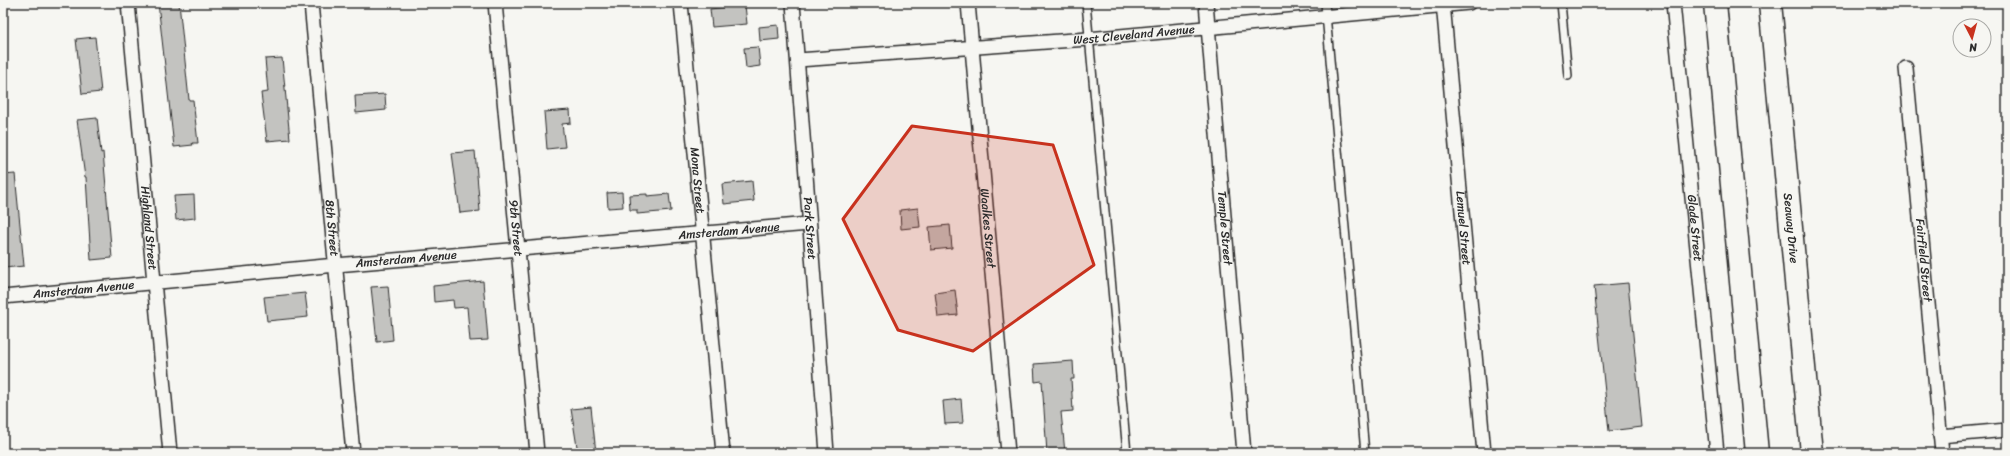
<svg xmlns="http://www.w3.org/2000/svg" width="2010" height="456" font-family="Sriracha,sans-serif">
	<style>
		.building { fill: #c3c3c0; stroke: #2b2b2b }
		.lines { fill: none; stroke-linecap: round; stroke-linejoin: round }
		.service-casing { stroke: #2b2b2b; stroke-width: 10 }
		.minor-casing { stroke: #2b2b2b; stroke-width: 16 }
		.trunk-casing { stroke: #2b2b2b; stroke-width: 25 }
		.service { stroke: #f6f6f2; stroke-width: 7 }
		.minor { stroke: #f6f6f2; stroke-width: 13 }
		.trunk { stroke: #f6f6f2; stroke-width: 22 }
		.marked { fill: #c8321e; fill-opacity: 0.2; stroke: #c8321e; stroke-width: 3; stroke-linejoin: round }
		.labels { text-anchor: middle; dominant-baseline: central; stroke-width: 4; stroke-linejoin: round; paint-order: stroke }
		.street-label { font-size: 12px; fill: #2b2b2b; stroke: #f6f6f2 }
	</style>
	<rect width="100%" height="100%" fill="#f6f6f2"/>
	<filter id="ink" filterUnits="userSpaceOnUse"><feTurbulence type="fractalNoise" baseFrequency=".025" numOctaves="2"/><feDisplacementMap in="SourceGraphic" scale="8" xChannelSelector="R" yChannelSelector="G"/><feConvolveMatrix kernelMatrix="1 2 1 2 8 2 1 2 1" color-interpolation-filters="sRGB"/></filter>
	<g filter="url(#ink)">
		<g class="building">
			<path d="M158,3H179L189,100H193L198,143H192L193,145L174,147Z"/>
			<path d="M745,5L747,24L712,27L710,9Z"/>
			<path d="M778,25L779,39L760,41L759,27Z"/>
			<path d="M95,37L101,92L82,94L76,39Z"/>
			<path d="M758,47L760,66L746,68L744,48Z"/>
			<path d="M282,58L290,139L267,141L261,93L268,92L265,59Z"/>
			<path d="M385,94L386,110L356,113L355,96Z"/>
			<path d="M570,110L571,123L562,124L565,147L547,149L544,112Z"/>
			<path d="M97,118L101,153L103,152L112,258L91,260L86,177H85L77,120Z"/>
			<path d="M475,151L480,211L460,213L452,153Z"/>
			<path d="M15,174L24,266L4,268L3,175Z"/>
			<path d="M752,181L754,201L724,204L722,184Z"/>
			<path d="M622,192L623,207L608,208L607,193Z"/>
			<path d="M647,194V196L669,194L671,211L637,214V210H630L629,195Z"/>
			<path d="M194,195L195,218L176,220L174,196Z"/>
			<path d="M918,208L920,227L901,229L900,210Z"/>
			<path d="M950,225L952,248L931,250L929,227Z"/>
			<path d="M483,281L488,340L470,341L467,307L454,308L453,300L434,302L433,286Z"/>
			<path d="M1628,283L1642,427L1609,431L1594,286Z"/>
			<path d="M388,286L393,340L377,342L371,287Z"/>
			<path d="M955,290L958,315L938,317L935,293Z"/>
			<path d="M305,293L308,317L267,321L264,297Z"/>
			<path d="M1073,361L1074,379H1071L1073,411L1061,412L1065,453H1047L1042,381L1035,382L1034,364Z"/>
			<path d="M961,399L963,423L945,424L943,401Z"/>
			<path d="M591,407L596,453H578L571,409Z"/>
		</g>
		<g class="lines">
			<defs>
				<g id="service">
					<path d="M1086,3L1127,453"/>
					<path d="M1325,3L1365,453"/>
					<path d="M1561,3L1568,76"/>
				</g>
				<g id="minor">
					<path id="s1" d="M128,3L170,453"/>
					<path id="s2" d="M311,3L353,453"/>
					<path id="s3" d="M495,3L537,453"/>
					<path id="s4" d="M681,3L723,453"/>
					<path id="s5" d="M793,3L827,453"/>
					<path id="s6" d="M968,3L1008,453"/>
					<path id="s7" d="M1206,3L1244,453"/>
					<path id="s8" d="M1443,3L1484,453"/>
					<path id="s9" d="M1673,3L1717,453"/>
					<path id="s10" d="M798,60L1088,39L1469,3"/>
					<path id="s11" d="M1906,68L1942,453"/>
					<path id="s12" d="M3,297L336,265L809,224"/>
					<path d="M1940,436L2007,430"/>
				</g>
				<g id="trunk">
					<path d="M1715,3L1757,453"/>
					<path id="s13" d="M1770,3L1812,453"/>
				</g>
			</defs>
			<use href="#service" class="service-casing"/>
			<use href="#minor" class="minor-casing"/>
			<use href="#trunk" class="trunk-casing"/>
			<use href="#service" class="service"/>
			<use href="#minor" class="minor"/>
			<use href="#trunk" class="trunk"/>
		</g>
	</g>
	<path class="marked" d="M912,126L1053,145L1094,265L973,351L898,330L843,219Z"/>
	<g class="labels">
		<g class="street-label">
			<text stroke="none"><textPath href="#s10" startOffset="337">West Cleveland Avenue</textPath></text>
			<text stroke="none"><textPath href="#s4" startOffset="178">Mona Street</textPath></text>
			<text stroke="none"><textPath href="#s1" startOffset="226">Highland Street</textPath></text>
			<text stroke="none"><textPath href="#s2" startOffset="226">8th Street</textPath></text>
			<text stroke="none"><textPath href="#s3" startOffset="226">9th Street</textPath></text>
			<text stroke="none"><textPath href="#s5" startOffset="226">Park Street</textPath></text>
			<text stroke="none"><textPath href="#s6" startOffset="226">Waalkes Street</textPath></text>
			<text stroke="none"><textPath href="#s7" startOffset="226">Temple Street</textPath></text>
			<text stroke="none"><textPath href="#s8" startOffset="226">Lemuel Street</textPath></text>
			<text stroke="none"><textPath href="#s9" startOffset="226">Glade Street</textPath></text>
			<text stroke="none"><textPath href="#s13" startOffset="226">Seaway Drive</textPath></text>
			<text stroke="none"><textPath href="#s12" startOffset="729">Amsterdam Avenue</textPath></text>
			<text stroke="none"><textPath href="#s12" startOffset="405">Amsterdam Avenue</textPath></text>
			<text stroke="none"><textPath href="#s11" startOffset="193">Fairfield Street</textPath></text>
			<text stroke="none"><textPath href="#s12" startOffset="81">Amsterdam Avenue</textPath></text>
		</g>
	</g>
	<rect width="2010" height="456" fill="none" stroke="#f6f6f2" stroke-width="16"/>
	<rect x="8" y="8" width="1994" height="440" fill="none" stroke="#2b2b2b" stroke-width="1.5" filter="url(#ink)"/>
	<g transform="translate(1972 38) rotate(174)"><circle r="19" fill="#f6f6f2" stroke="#a5a5a2"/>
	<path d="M0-3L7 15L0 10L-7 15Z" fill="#c8321e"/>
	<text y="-6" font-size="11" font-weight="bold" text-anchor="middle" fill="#2b2b2b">N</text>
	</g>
</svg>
